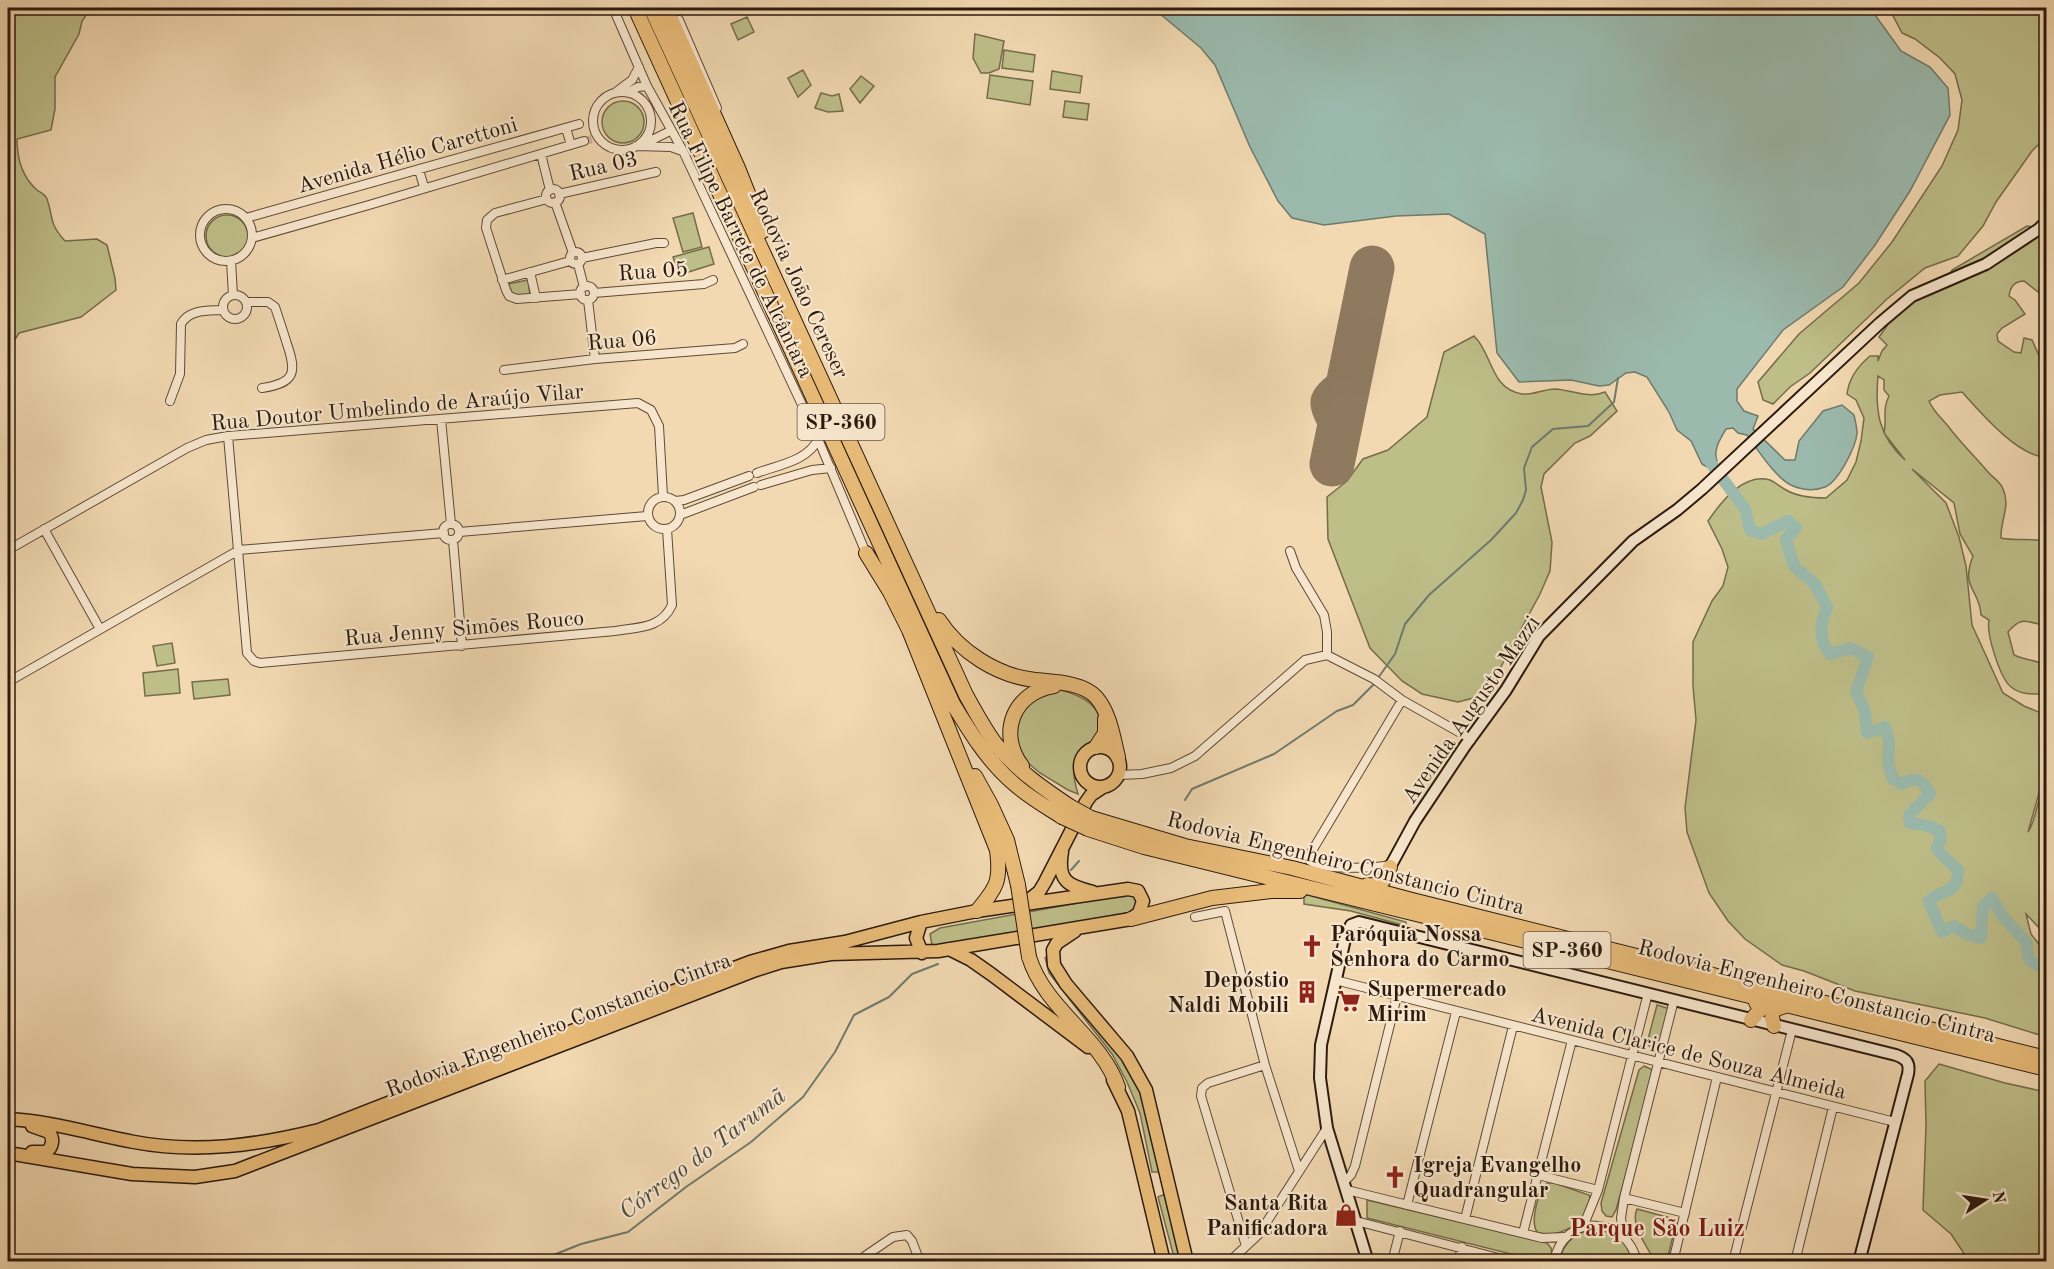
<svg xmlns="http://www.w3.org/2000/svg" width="2054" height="1269" font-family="'Old Standard TT',serif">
<rect width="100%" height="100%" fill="#f2d9b2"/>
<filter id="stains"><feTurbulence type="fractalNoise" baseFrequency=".00333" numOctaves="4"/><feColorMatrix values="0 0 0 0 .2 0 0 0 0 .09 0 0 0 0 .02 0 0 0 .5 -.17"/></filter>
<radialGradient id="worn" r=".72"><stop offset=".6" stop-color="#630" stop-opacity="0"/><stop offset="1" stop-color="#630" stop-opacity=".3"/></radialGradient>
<path fill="#bebe89" stroke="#756c4c" stroke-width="1.5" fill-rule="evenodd" d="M 8,8 L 20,9 L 91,8 L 82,21 L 79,34 L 55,77 L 55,109 L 51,130 L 17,139 C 17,158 22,177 37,190 C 41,193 45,194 47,199 C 54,219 48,222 65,241 L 97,239 L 107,245 L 115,278 L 116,290 L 81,317 L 19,333 L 13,343 L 8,346 Z
M 1889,8 L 2046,8 L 2046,137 L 2032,151 L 1996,202 L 1983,226 L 1958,256 L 1925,268 L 1887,299 L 1810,373 L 1790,387 L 1773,404 L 1763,400 L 1758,382 L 1799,334 L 1859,283 L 1892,242 L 1942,166 L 1958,130 L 1962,100 L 1955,74 L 1940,58 L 1915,39 L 1902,33 Z
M 747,17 L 754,32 L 738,40 L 731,24 Z
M 975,34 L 1004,41 L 999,69 L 989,73 L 981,73 L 973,58 Z
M 1004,50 L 1035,55 L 1033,72 L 1002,68 Z
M 803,70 L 811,85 L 798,97 L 788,78 Z
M 1052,71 L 1082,76 L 1080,93 L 1050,89 Z
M 990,75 L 1033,81 L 1030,105 L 987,98 Z
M 861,76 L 874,86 L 860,103 L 850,89 Z
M 821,93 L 832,96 L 839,94 L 843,111 L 828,112 L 815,108 Z
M602 122a21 21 0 1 1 42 0a21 21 0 1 1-42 0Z
M 1065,101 L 1089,104 L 1087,120 L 1063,117 Z
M 693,213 L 702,247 L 683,252 L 673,218 Z
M206 236a21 21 0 1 1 42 0a21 21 0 1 1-42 0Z
M 2027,226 L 2046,229 L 2046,298 L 2024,281 C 2014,281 2010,288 2009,296 L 2015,300 L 2025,314 L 2002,328 L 1997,334 L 1998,341 L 2014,352 L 2021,353 L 2024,338 L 2032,340 L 2041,360 L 2046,367 L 2046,457 C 2018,457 1980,412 1962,392 L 1940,395 L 1929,401 C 1934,413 1944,420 1951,430 C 1963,445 1976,458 1988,472 C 1993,478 2000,481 2003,489 C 2011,506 2000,521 2001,538 C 2016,541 2031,538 2046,541 L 2046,626 C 2027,622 2022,615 2008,632 L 2014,655 C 2025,660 2036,660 2046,665 L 2046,698 L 2044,694 C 2032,694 2021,695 2011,687 C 2000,678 1986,634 1989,620 L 1981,615 C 1980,589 1960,589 1973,556 L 1960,534 L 1954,503 L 1912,469 L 1946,503 L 1959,537 L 1966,566 L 1972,625 L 2003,693 L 2024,706 L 2046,715 L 2046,779 L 2041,786 L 2028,832 C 2037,819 2036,799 2046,786 L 2046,935 L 2026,914 L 2031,934 L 2046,953 L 2046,1037 L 1985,1018 L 1855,991 L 1804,971 L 1782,965 L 1745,939 L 1728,921 L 1709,893 L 1687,832 L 1685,808 L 1696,720 L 1693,686 L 1693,642 L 1712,601 L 1723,586 L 1728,567 L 1722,549 L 1708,521 C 1721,502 1744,472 1770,480 C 1775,482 1780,487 1786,490 C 1798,497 1812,498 1826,498 L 1847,480 L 1856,462 L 1861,441 L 1864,418 L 1856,400 L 1847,394 C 1849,378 1858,366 1870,356 L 1878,356 L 1878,361 L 1882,351 L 1887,345 L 1879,337 L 1887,326 L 1887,322 L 1901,305 L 1950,274 L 1952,270 ZM 1878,376 L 1884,380 L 1884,390 L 1889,396 C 1882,409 1887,420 1884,433 L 1905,460 C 1878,436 1875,410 1878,376 Z
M 709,247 L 714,264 L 679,275 L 673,257 Z
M 528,280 L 530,296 L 513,295 L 508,284 Z
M 1474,336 C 1493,354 1490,389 1522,394 C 1534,395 1544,389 1555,389 C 1572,390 1588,399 1605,392 L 1617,411 L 1590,436 L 1575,443 L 1544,474 L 1541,487 L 1552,542 L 1550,571 L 1540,594 L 1497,674 L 1477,697 L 1458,702 L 1422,694 L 1402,681 L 1370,648 L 1328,539 L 1327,497 L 1347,481 L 1363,459 L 1388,450 L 1427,417 L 1444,352 Z
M 172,643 L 175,663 L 157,666 L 153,646 Z
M 178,669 L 180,693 L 145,696 L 143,673 Z
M 228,679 L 230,695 L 194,699 L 192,682 Z
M 1057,689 C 1082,695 1107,706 1099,737 C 1072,754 1069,764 1078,794 L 1068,790 L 1040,773 L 1028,763 L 1017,746 L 1017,719 L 1034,698 Z
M 1127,894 L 1135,896 L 1138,906 L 1132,912 L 939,946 L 932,945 L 930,934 L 940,928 Z
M 1304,894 L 1406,922 L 1406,926 L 1351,911 L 1304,904 Z
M 1045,957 L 1059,981 L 1113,1045 L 1141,1089 L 1160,1172 L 1152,1172 L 1140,1113 L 1127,1082 L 1112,1054 L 1049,973 Z
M 1657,1005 L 1670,1009 L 1660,1049 L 1652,1049 L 1647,1043 Z
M 1939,1064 L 2005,1083 L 2046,1092 L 2046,1261 L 1969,1261 L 1951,1234 L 1923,1210 L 1926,1125 L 1925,1081 Z
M 1644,1066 L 1655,1071 L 1616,1210 L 1612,1217 L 1606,1216 L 1602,1211 L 1601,1203 L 1639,1070 Z
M 1547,1183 L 1554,1183 L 1589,1195 L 1591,1200 L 1584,1221 C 1569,1228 1554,1239 1537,1232 C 1530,1221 1538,1191 1547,1183 Z
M 1165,1194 L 1181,1261 L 1175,1261 L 1158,1197 Z
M 1367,1200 L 1547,1243 L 1551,1248 L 1552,1255 L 1547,1261 L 1539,1261 L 1367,1218 Z
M 1637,1209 L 1674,1219 L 1676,1223 L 1667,1261 L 1653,1258 C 1646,1245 1630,1224 1637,1209 Z
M 1597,1228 L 1619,1235 L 1636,1262 L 1559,1262 C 1564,1240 1577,1232 1597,1228 Z"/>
<path fill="#9bbaad" stroke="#6f7a6d" stroke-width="1.5" d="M 1153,8 L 1870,8 L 1901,51 L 1930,67 L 1948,88 L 1950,115 L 1910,191 L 1875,245 L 1843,287 L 1783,330 L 1737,389 L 1737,401 L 1744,411 L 1758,416 L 1753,429 L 1785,460 L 1795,460 L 1799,441 L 1823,411 L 1842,405 L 1854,415 C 1855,420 1857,427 1857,433 C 1856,447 1838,482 1825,487 C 1815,491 1803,490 1793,486 C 1776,479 1758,450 1747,435 L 1738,433 L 1733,428 L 1726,429 C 1720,439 1713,450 1717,461 L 1707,467 L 1702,464 L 1691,441 L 1677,430 L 1669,412 L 1647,377 L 1635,372 L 1626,373 L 1609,385 L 1599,386 L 1571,380 L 1519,382 L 1497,353 L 1485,234 L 1449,214 L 1396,216 L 1324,225 L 1292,218 L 1278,201 L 1250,147 L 1215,65 L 1201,48 Z"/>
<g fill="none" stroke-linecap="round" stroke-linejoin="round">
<path stroke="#6f7a6d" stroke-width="2" d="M 1378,678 L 1395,654 L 1405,624 L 1429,595 L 1491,540 L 1516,513 L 1523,500 L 1526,490 L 1524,468 L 1532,447 L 1553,429 L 1588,426 L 1614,402 L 1618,378
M 1185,800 L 1192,789 L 1274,754 L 1337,711 L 1353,705 L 1375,683
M 1071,870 L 1079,861
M 536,1262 L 581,1244 L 628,1232 L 686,1187 L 751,1142 L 803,1097 L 835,1052 L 854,1015 L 889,997 L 912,974 L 938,964"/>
<path stroke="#9bbaad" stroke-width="12" d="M 1707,450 L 1711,463 L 1745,509 L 1750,530 L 1761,534 L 1788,521 L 1796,528 L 1786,539 L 1794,566 L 1815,584 L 1827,607 C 1820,625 1818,638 1830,654 L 1851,648 L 1868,657 L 1856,692 L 1865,712 L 1867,733 L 1885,727 L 1889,741 L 1888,763 L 1893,779 L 1902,784 C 1918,775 1922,780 1930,794 L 1909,815 L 1910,823 L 1924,825 L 1939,830 L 1941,839 L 1937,848 L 1941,854 L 1958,870 C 1958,896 1942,888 1929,901 L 1942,932 L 1954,926 L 1967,934 L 1981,938 L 1983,906 L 1992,898 L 2003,917 L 2027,943 C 2026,960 2031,964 2046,969"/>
<path stroke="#8f7a60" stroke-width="18" d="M 1336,443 C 1314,397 1309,401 1351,369"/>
<path stroke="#8f7a60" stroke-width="45" d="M 1332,464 L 1372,268"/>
<path stroke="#cab391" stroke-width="8" stroke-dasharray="8 4" stroke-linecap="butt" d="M 584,141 L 593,139"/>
<g stroke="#5e4a37" stroke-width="10">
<path id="street" d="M 613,8 L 647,86 L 683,151 L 818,439 L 866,553
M 679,20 L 717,108
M593 121a29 29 0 1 1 58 0a29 29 0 1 1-58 0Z
M 616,92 L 632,80 L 639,67
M 629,92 L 638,87 L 647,86
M 566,128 L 571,145
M 643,141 L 654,139 L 670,131
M 636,146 L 671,147 L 682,151
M 541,154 L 550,190
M 419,170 L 424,187
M546 196a7 7 0 1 1 14 0a7 7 0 1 1-14 0Z
M 559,194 L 656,172
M 547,199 L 495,213 L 487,220 L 486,228 L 506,290 L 509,296 L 517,299 L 581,294
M 555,202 L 573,253
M200 235a26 26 0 1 1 52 0a26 26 0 1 1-52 0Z
M 246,218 L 579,124
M 252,238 L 369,205 L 584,141
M570 258a6 6 0 1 1 12 0a6 6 0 1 1-12 0Z
M 582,258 L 656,243 L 664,243
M 231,261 L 233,295
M 578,264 L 584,287
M 530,272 L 536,298
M 502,280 L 570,261
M580 293a7 7 0 1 1 14 0a7 7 0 1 1-14 0Z
M 594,293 L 704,284 L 713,280
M223 307a12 12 0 1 1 24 0a12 12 0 1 1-24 0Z
M 588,300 L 595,359
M 246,302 L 268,302 L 275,307 C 279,319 283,331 287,344 C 297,373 295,383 262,388
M 504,370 L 595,359 L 735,348 L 743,344
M 170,401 L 180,374 L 181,324 C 189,309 208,311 223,310
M 441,419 L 451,524
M 228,436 L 247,653 L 254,661 L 260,663 L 615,631 C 638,627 661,629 672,605 L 667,529
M 757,473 C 778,465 808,461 818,439
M 761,485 L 812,470 L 831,468
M648 513a16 16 0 1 1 32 0a16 16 0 1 1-32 0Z
M 675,501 L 684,500 L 749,476
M 680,515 L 754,487
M443 532a8 8 0 1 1 16 0a8 8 0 1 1-16 0Z
M 44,529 L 100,629
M 459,532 L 647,516
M 453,540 L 462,646
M 8,550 L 187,448 L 206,440 L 228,436 L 638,403 L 651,410 L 659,426 L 663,496
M 1290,551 L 1296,568 L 1324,615 L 1327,632 L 1327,655
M 8,682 L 239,550 L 444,533
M 1119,775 L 1142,774 L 1171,768 L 1195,756 L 1305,660 L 1327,655 L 1374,679 L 1402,700 L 1471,739
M 1391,865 C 1374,868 1323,871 1309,860 L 1309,856 L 1402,700
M 1195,917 L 1225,911 L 1265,1065 L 1299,1171
M 1335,980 L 1895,1122
M 1538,1175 L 1598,1190
M 1344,1182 L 1351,1175 L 1355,1166 L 1397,996
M 1347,1190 L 1542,1238 L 1565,1237
M 1624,1198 L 1685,1213
M 1407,1205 L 1456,1012
M 1465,1219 L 1513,1026
M 1356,1221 L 1514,1262
M 1583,1227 L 1598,1190 L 1648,993
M 1523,1233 L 1572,1040
M 1624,1236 L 1621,1218 L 1624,1198 L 1674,1000
M 1246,1246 L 1201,1096 L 1202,1088 L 1208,1083 L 1265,1065
M 865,1256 L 893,1237 L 907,1235 L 912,1241 L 920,1262
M 856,1262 L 858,1260
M 1229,1262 L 1259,1234 L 1327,1128
M 1392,1262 L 1400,1231
M 1458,1262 L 1462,1247
M 1554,1262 C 1562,1213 1627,1214 1637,1262
M 1673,1262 L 1717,1077
M 1733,1262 L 1792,1030
M 1795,1262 L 1833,1107"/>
</g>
<g stroke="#2c1a0e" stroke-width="14">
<path id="secondary" d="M 1390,867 L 1415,821 L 1465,746 L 1506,690 L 1539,636 L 1633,541 L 1677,510 L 1702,489 L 1880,323 L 1912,296 L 1986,264 L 2039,229 L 2046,222
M 1368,1262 L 1327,1128 L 1320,1078 L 1321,1045 L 1345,939 L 1351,925 L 1359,922 L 1896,1055 C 1907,1059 1910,1063 1908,1074 L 1859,1262"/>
</g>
<g stroke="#2c1a0e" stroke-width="15">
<path id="primary" d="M1080 767a20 20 0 1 1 40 0a20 20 0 1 1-40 0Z
M 1062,852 C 1057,881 1068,886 1093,892
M 1025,903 L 1039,892 L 1045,882 L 1086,802 L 1091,795 L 1103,787
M 921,922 L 916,938 L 922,953
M 1075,931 L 1057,943 L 1053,950 L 1054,965 L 1066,984 L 1127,1056 L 1146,1090 L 1187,1262
M 949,949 L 971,960 L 991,974 L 1088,1047
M 1113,1080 L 1128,1111 L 1164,1262
M 8,1119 C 51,1121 91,1134 134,1142 C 197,1154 258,1145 319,1130 L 697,982 L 750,962 L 789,951 L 845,942 L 921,922 L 977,911 L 1128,889 L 1138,891 L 1143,901 L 1139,913 L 1131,919 L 938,951 L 831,954 L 781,962 L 756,970 L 235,1171 L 195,1177 L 132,1174 L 8,1153
M 32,1126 L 49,1132 C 54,1139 53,1147 46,1152 L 32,1152"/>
</g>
<g stroke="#2c1a0e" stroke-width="16">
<path id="highway" d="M 635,8 L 953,704 C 970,732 987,760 1012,782 C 1027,796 1045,806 1062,817
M 651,8 L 966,695 C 975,711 984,728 995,743 C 1016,770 1044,789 1071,807
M 666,8 L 738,168 L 763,231
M 866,553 L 890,592 L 909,630 L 997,850 C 1001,881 997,887 977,911
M 939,620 C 959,651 997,676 1035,680 C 1053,682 1082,682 1096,697 C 1110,713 1113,737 1118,757
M 1096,747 L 1105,733 L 1105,719
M 1022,766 C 997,733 1014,692 1054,686
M 975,776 L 991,805 L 1007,840 L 1018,885
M 1091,818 L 1185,846 L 1292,868 L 1412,900 L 2046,1058
M 1088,829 L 1144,847 L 2046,1069
M 1367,885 C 1384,886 1383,882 1390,867
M 1131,919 L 1212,898 L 1271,891 L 1300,891
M 1029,957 C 1045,1009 1100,1036 1118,1087
M 1751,1020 L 1760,1010 L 1753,996
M 1774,1026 L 1772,1018 L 1773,1010 L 1788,1005"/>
</g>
<use href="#street" stroke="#f7e6cd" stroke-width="8"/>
<use href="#secondary" stroke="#f7e6cd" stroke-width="10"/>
<use href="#primary" stroke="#e9bc79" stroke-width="12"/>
<use href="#highway" stroke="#e9bc79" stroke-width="14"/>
<g stroke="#2c1a0e" stroke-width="16" stroke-linecap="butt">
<path id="highway-bridge" d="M 1071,807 L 1091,818
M 1062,817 L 1088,829
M 1018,885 L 1029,957"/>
</g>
<use href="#highway-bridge" stroke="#e9bc79" stroke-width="14"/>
</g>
<defs>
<g id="church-bare" transform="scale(1.8)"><path d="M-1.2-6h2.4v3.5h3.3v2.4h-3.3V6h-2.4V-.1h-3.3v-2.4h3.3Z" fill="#8f2418" stroke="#f7e6cd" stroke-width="2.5" paint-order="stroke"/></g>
<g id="building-bare" transform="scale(1.8)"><path d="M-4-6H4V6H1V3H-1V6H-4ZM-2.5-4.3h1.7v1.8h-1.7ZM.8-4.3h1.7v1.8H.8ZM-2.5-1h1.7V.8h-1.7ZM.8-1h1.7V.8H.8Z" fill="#8f2418" stroke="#f7e6cd" stroke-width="2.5" paint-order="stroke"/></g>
<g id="supermarket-bare" transform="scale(1.8)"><path d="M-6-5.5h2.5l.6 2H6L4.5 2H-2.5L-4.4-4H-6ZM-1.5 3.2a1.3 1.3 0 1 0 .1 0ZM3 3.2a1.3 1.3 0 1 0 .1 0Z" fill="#8f2418" stroke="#f7e6cd" stroke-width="2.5" paint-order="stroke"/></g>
<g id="shop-bare" transform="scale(1.8)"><path d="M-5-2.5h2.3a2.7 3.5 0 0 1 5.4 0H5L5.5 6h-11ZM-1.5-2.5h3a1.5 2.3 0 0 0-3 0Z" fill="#8f2418" stroke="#f7e6cd" stroke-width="2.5" paint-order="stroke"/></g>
</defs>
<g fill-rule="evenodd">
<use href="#church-bare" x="1312" y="946"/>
<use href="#building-bare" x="1307" y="992"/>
<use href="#supermarket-bare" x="1349" y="1001"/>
<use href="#church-bare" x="1395" y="1177"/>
<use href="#shop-bare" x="1346" y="1215"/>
</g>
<g text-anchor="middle" stroke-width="4.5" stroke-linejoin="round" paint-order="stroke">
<g fill="#f7e6cd" stroke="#695747" stroke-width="1.5">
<rect x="797.5" y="404" width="87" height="36" rx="4.5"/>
<rect x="1523.5" y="932" width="87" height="36" rx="4.5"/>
</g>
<g font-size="21" font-weight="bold" fill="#2c1a0e">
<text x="841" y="429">SP-360</text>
<text x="1567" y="957">SP-360</text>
</g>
<g font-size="22" fill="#2c1a0e" stroke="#f7e6cd">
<text transform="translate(407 154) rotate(-16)" y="8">Avenida Hélio Carettoni</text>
<text transform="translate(603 165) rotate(-13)" y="8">Rua 03</text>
<text transform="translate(742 239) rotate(64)" y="8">Rua Filipe Barrete de Alcântara</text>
<text transform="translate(653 270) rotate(-4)" y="8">Rua 05</text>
<text transform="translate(800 283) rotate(65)" y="8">Rodovia João Cereser</text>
<text transform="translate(622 339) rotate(-5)" y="8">Rua 06</text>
<text transform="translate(397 406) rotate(-5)" y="8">Rua Doutor Umbelindo de Araújo Vilar</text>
<text transform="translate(464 627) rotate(-5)" y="8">Rua Jenny Simões Rouco</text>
<text transform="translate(1470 709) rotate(-55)" y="8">Avenida Augusto Mazzi</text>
<text transform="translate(1346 862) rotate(14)" y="8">Rodovia Engenheiro Constancio Cintra</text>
<text transform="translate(1817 990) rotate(14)" y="8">Rodovia Engenheiro Constancio Cintra</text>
<text transform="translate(558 1024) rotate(-21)" y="8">Rodovia Engenheiro Constancio Cintra</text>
<text transform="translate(1689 1052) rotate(14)" y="8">Avenida Clarice de Souza Almeida</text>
</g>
<g font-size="22" font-weight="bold" fill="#2c1a0e" stroke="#f7e6cd" text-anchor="start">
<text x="1330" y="941">Paróquia Nossa<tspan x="1330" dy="25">Senhora do Carmo</tspan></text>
<text x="1289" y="987" text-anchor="end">Depóstio<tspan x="1289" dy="25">Naldi Mobili</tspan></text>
<text x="1367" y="996">Supermercado<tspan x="1367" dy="25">Mirim</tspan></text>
<text x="1413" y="1172">Igreja Evangelho<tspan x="1413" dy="25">Quadrangular</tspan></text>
<text x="1328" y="1210" text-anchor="end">Santa Rita<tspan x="1328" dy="25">Panificadora</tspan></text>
</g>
<g font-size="24" font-style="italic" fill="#4d4a3e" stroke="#f7e6cd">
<text transform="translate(702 1153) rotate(-37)" y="8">Córrego do Tarumã</text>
</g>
<g font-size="24" font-weight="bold" fill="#7a1f14" stroke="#f7e6cd">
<text x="1657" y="1236">Parque São Luiz</text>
</g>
</g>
<rect width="2054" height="1269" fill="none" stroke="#f2d9b2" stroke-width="30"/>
<rect x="9" y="9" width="2036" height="1251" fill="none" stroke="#2c1a0e" stroke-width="3"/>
<rect x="15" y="15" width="2024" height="1239" fill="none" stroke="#2c1a0e" stroke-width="1.5"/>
<g transform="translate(1985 1200) rotate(78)" stroke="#f7e6cd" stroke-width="4.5" paint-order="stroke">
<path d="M0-4.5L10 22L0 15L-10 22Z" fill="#2c1a0e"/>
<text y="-9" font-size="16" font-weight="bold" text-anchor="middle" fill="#2c1a0e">N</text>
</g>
<rect width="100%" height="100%" filter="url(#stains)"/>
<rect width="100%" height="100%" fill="url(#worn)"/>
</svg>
